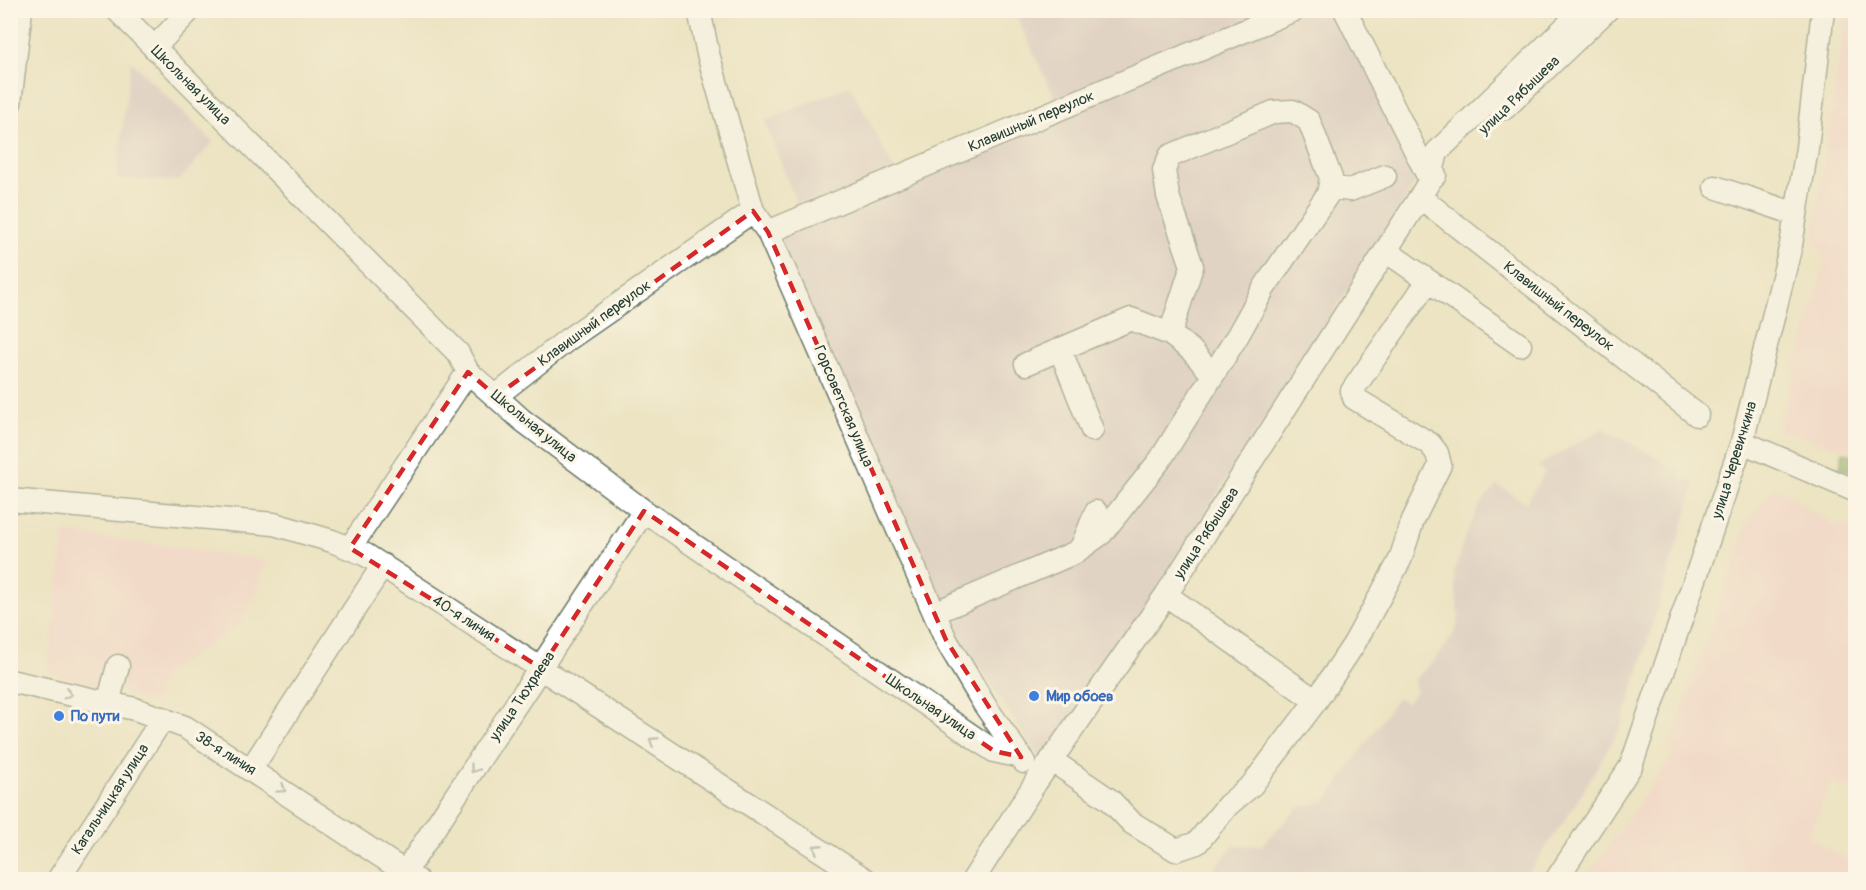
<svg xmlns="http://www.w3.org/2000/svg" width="1866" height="890" font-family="Pangolin,sans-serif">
<defs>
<pattern id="forest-firs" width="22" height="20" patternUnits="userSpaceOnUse" patternTransform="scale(1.5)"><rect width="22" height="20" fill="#80a65d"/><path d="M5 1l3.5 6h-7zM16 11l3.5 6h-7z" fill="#68884e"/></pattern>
</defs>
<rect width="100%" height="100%" fill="#fcf5e5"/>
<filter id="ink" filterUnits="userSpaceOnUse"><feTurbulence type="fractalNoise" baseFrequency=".0167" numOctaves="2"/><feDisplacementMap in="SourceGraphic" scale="12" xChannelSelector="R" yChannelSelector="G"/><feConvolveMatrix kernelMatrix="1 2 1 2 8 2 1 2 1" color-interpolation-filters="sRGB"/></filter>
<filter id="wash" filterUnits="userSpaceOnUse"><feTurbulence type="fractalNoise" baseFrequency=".008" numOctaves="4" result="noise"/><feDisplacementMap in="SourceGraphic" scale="24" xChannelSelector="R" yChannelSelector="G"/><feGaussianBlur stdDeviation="1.35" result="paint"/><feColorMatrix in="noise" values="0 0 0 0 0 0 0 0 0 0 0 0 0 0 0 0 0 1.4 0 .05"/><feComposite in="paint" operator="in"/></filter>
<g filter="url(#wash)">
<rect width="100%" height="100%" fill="#ece4c3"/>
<path fill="#f7d0cf" d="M 1846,11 L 1856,11 L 1855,453 L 1778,429 L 1826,259 L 1813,240 Z
M 1774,486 L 1835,525 L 1855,525 L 1855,778 L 1850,790 L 1831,782 L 1809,837 L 1855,864 L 1855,879 L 1585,879 L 1674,753 L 1668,748 L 1748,522 Z
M 64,532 L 268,560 L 241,624 L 163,676 L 155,703 L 48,672 Z"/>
<path fill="#d2bec5" d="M 1315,10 L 1345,11 L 1419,178 L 1044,765 L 955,632 L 768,232 L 1059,107 L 1014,11 L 1290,11 L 1288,13 Z
M 131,61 L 213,142 L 179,181 L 116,179 Z
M 850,85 L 896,173 L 800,213 L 765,121 Z
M 1603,428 L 1681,471 L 1680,477 L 1696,482 L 1622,725 L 1573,808 L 1524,879 L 1205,879 L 1234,845 L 1261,846 L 1299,807 L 1326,801 L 1398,697 L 1406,703 L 1416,692 L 1414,680 L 1435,659 L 1454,634 L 1459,617 L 1454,574 L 1464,539 L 1480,504 L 1497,485 L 1526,503 L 1545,472 L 1538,466 Z"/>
<path fill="url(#forest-firs)" stroke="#507248" stroke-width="1.5" d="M 1843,452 L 1855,456 L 1855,473 L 1840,468 Z"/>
</g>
<g filter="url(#ink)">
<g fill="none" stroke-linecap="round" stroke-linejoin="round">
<g stroke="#677766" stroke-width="25">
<path id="minor" d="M 117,10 L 458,353 L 468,372 L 522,420 L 644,511 L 994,751 L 1021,757
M 699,10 L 708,54 L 753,211 L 768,232 L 946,640 L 984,704 L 1024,762
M 1345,10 L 1430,180 L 1435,175
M 154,48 L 190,10
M 10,103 L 21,10
M 1505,108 L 1607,10
M 1330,187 L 1350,190 L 1385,176
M 1715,187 L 1796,214
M 1420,197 L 1697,415
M 768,232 L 1294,10
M 1386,251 L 1520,345
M 1060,349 L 1092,430
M 1026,364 L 1131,319 L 1170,334 L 1191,350 L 1213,375
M 496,396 L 567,340 L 753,211
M 1742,442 L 1856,491
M 10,500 L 274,524 L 332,541 L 366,555 L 866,880
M 1082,546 L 1096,512
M 350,548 L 468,372
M 1166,595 L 1316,701
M 934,613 L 1074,553 L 1102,533 L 1160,460 L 1238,335 L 1264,288 L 1328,194 L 1331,178 L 1309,121 L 1293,111 L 1274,112 L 1170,156 L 1164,170 L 1168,196 L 1192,266 L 1170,334
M 10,681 L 135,709 L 185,727 L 417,880
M 108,703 L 118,666
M 1051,760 L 1110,800 L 1132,823 L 1176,850 L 1197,843 L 1228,805 L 1252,785 L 1316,701 L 1354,644 L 1400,560 L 1413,520 L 1440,465 L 1437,453 L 1430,444 L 1354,398 L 1352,391 L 1428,281
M 251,769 L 383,565
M 58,880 L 163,718
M 400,880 L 644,511
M 973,880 L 1036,782 L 1166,595 L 1420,197 L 1430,180 L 1437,152 L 1583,10
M 1556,880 L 1631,766 L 1742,442 L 1791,245 L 1807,148 L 1823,10"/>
</g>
<use href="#minor" stroke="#fff" stroke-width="22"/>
</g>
<defs><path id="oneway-chevron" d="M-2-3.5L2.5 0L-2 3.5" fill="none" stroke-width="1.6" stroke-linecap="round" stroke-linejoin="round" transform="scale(1.5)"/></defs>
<g stroke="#8f9e9a">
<use href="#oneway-chevron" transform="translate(68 694) rotate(13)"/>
<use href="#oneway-chevron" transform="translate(653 741) rotate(-147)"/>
<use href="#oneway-chevron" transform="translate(474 769) rotate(124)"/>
<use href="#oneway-chevron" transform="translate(282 789) rotate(34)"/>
<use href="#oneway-chevron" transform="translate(817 848) rotate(-147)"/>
</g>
</g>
<path d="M0 0H1866V890H0ZM 753,211 L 768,232 L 946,640 L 1021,757 L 994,751 L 644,511 L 541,668 L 350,548 L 468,372 L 496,396 Z" fill="#ece4c3" fill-opacity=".55" fill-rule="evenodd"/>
<path fill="none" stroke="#d62828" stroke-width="4.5" stroke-dasharray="12 8" stroke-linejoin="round" d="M 753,211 L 768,232 L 946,640 L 1021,757 L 994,751 L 644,511 L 541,668 L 350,548 L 468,372 L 496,396 Z"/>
<g fill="#3f7fe0" stroke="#fcf5e5" stroke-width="2">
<circle cx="1034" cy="696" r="6"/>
<circle cx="59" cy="716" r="6"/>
</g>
<g text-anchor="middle" stroke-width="6" stroke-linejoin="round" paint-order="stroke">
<g font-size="15" fill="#1f3d34" stroke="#fcf5e5">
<text transform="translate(191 85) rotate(45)" y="5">Школьная улица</text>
<text transform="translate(1519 95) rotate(-44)" y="5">улица Рябышева</text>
<text transform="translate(1031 121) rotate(-23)" y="5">Клавишный переулок</text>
<text transform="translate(1559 306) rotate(38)" y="5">Клавишный переулок</text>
<text transform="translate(594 323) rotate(-36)" y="5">Клавишный переулок</text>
<text transform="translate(844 406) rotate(67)" y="5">Горсоветская улица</text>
<text transform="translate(534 426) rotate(39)" y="5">Школьная улица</text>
<text transform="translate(1734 460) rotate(-73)" y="5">улица Черевичкина</text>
<text transform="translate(1206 533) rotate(-57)" y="5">улица Рябышева</text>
<text transform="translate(464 618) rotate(33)" y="5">40-я линия</text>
<text transform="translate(522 696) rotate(-56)" y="5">улица Тюхряева</text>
<text transform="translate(931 707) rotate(34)" y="5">Школьная улица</text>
<text transform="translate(226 753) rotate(32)" y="5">38-я линия</text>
<text transform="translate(110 799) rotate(-57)" y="5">Кагальницкая улица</text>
</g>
<g font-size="15" font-weight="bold" fill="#366cbe" stroke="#fcf5e5" text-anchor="start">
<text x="1046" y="701">Мир обоев</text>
<text x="71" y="721">По пути</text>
</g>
</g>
<rect width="1866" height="890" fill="none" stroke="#fcf5e5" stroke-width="36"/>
</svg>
